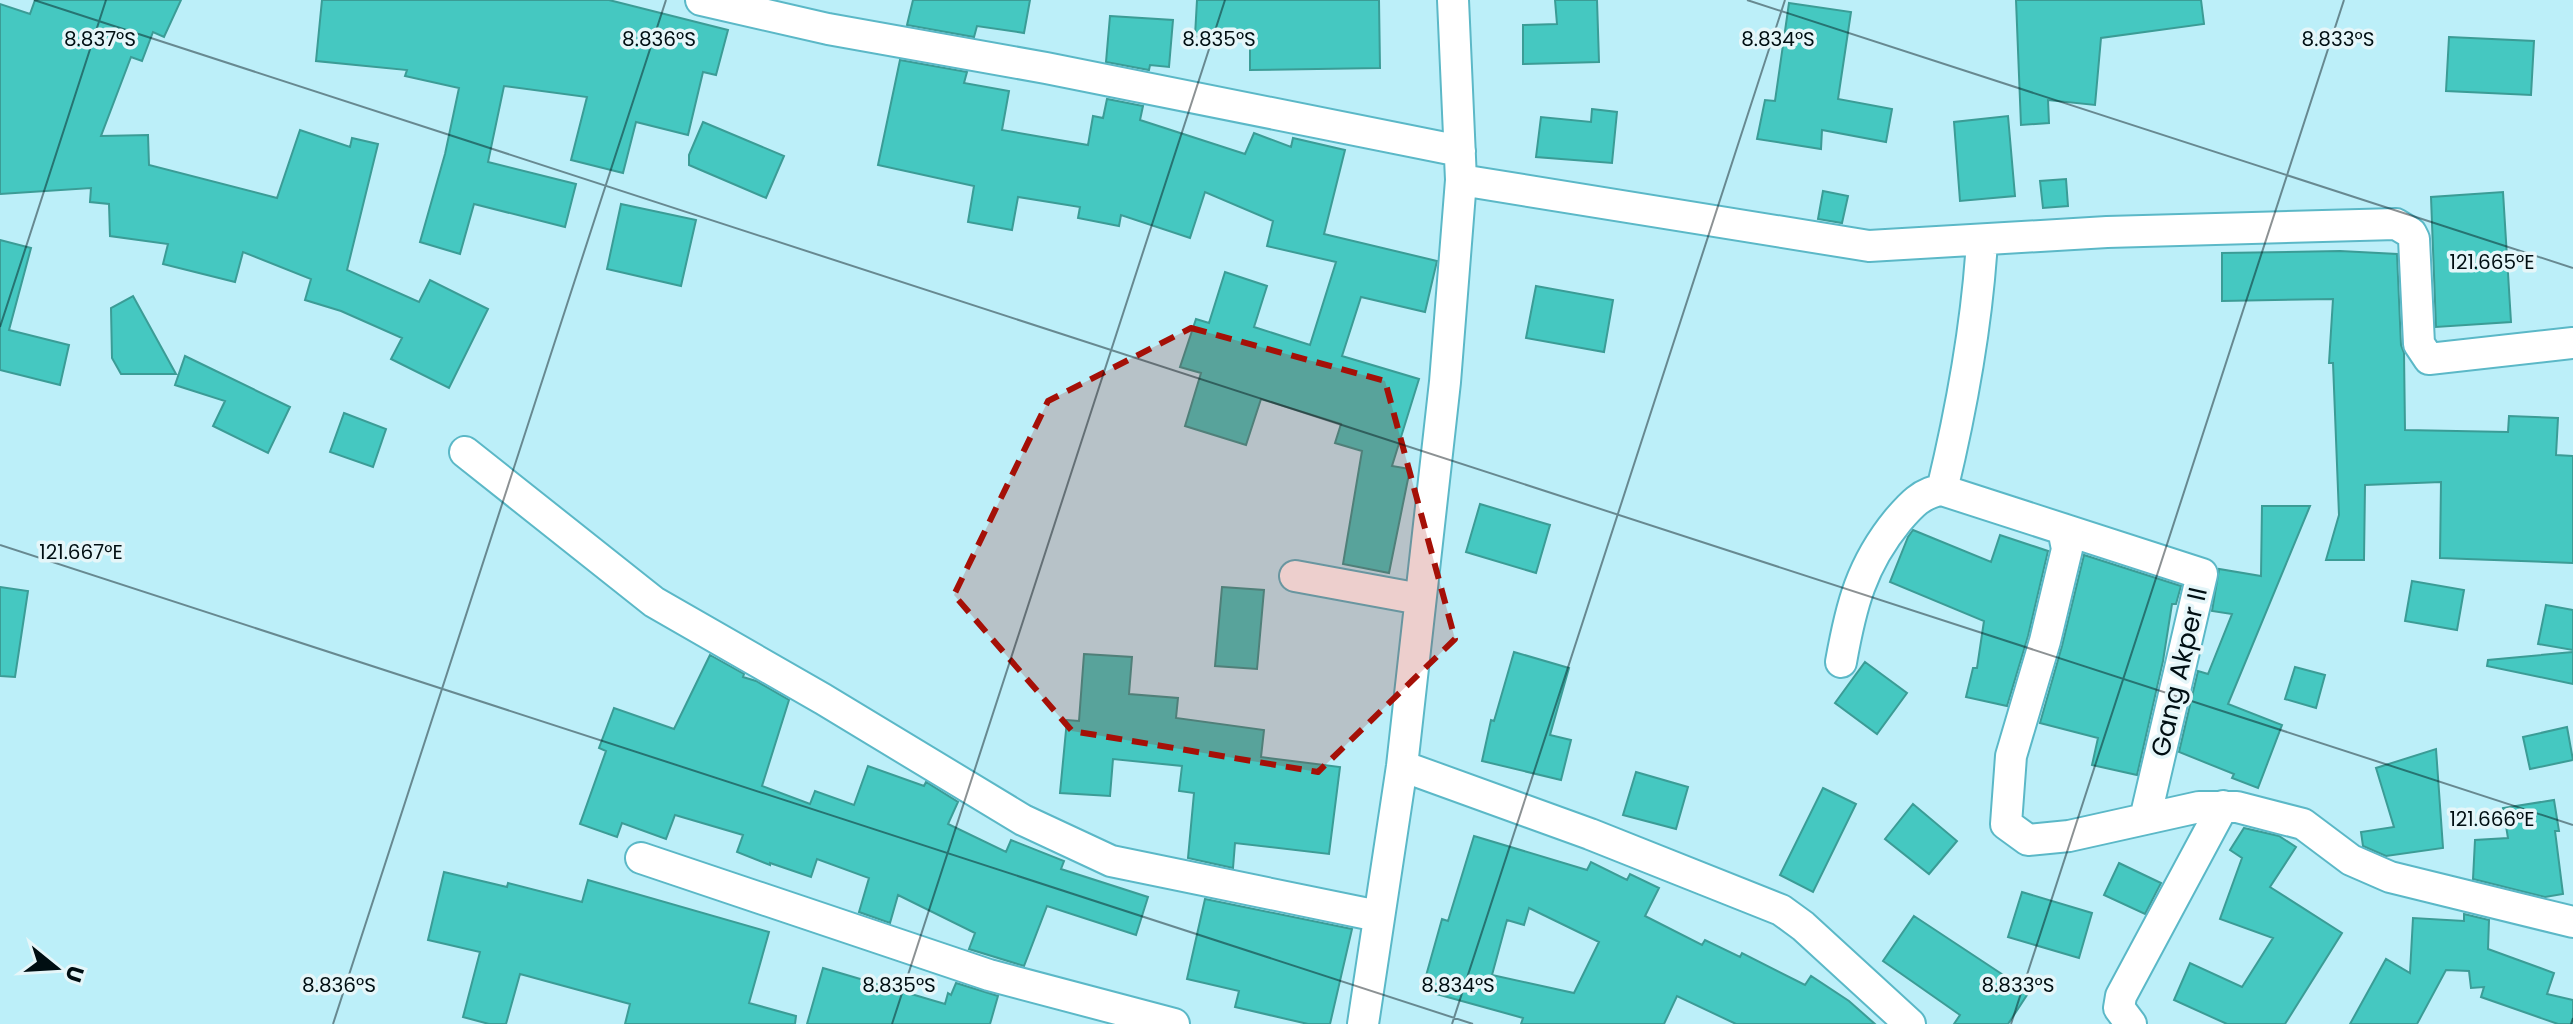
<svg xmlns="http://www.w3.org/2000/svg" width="2573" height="1024" font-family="Poppins,sans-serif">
<rect width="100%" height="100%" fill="#bceff9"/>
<path fill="#45c8c1" stroke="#3b9c96" stroke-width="2" fill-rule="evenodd" d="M 35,0 L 181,0 L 164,37 L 153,32 L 142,61 L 131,57 L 101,136 L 148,135 L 149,165 L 277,198 L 300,130 L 350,147 L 352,138 L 378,144 L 347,270 L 419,302 L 430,280 L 488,309 L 449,388 L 391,359 L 402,338 L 341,311 L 305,300 L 311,279 L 243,252 L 235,282 L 163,264 L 168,244 L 110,236 L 109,204 L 90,202 L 91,188 L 0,194 L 0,4 L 30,14 Z
M 322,0 L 609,0 L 728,30 L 716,75 L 703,72 L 688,135 L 636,122 L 623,173 L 571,160 L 587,97 L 504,86 L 488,162 L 576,184 L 565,227 L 474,204 L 460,254 L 420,242 L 445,154 L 459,88 L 405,76 L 407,70 L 316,61 Z
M 913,0 L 1030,0 L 1024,33 L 977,26 L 974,37 L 907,25 Z
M 1197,0 L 1379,0 L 1380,68 L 1250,70 L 1250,39 L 1195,36 Z
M 1555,0 L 1597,0 L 1599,62 L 1523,64 L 1523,25 L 1557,24 Z
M 2016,0 L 2201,0 L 2204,24 L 2101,38 L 2095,105 L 2048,100 L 2049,123 L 2021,125 Z
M 1789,3 L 1851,12 L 1838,99 L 1892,109 L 1886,142 L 1822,130 L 1821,149 L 1757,139 L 1765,100 L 1775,101 Z
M 1110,16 L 1173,20 L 1169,67 L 1150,65 L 1149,70 L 1106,62 Z
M 2449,37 L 2534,41 L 2531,95 L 2446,91 Z
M 900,60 L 967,72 L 964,83 L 1009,91 L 1002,130 L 1088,145 L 1093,116 L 1103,118 L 1107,99 L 1143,106 L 1140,120 L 1245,154 L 1254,133 L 1291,147 L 1293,138 L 1345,150 L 1324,234 L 1437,261 L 1425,312 L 1361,297 L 1342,356 L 1419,379 L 1392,466 L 1410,469 L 1389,573 L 1343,564 L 1362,451 L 1335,443 L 1341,424 L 1261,399 L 1246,445 L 1185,426 L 1201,373 L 1180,367 L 1196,319 L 1209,323 L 1225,272 L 1267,286 L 1254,327 L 1310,345 L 1336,262 L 1267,246 L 1273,221 L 1205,192 L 1190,238 L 1121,215 L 1119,226 L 1078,218 L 1080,207 L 1018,197 L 1012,230 L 968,222 L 974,186 L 878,165 Z
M 1592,109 L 1617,112 L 1612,163 L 1536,157 L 1541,117 L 1591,122 Z
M 2008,116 L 2015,196 L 1960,201 L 1954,122 Z
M 703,122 L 784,156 L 766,198 L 689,165 L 689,155 Z
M 2066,179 L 2068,206 L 2043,208 L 2040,181 Z
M 1823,191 L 1848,196 L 1842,223 L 1818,219 Z
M 2503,192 L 2511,322 L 2436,327 L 2431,197 Z
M 621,204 L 696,220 L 681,286 L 607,269 Z
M 0,240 L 31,248 L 9,330 L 69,345 L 60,385 L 0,370 Z
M 2340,251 L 2397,254 L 2401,345 L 2404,353 L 2405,430 L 2508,432 L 2509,416 L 2558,418 L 2556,455 L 2573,456 L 2573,563 L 2440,558 L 2441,482 L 2365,485 L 2364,560 L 2326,560 L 2339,515 L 2333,363 L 2329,363 L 2333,299 L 2222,301 L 2222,253 Z
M 1536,286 L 1613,300 L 1604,352 L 1526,338 Z
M 133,296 L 176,374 L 121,374 L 112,358 L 111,308 Z
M 185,356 L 290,407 L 268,453 L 213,426 L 225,401 L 175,385 Z
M 344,413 L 386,429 L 373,467 L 330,452 Z
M 1480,504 L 1550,525 L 1536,573 L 1466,552 Z
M 2262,506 L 2310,506 L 2228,704 L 2282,725 L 2258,788 L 2232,778 L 2234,774 L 2179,752 L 2198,671 L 2208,674 L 2232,614 L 2212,611 L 2219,569 L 2261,576 Z
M 1913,530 L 1991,562 L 2000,535 L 2048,551 L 2028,636 L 2007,706 L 1966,697 L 1973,668 L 1977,668 L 1984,621 L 1890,582 L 1908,537 Z
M 2084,555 L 2181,586 L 2176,604 L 2172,604 L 2163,661 L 2137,775 L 2092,765 L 2098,738 L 2040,723 L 2062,646 Z
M 2412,581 L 2464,590 L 2457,630 L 2405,621 Z
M 0,587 L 28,591 L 15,677 L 0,676 Z
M 1222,587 L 1264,590 L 1257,669 L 1215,666 Z
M 2546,605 L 2573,610 L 2573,650 L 2538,644 Z
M 1514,652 L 1569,668 L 1550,735 L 1571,740 L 1561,780 L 1482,761 L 1491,720 L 1494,721 Z
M 2573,652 L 2573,684 L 2487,666 L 2488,660 Z
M 1084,654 L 1132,657 L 1129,694 L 1178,698 L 1176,718 L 1264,730 L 1261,757 L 1340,767 L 1329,854 L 1235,843 L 1233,868 L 1188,858 L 1194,793 L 1179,791 L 1182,766 L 1113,759 L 1110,796 L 1060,793 L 1067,720 L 1079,721 Z
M 710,655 L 744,674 L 743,677 L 756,681 L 789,700 L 762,786 L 810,804 L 815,791 L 854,805 L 868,766 L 924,786 L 926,782 L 958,802 L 948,824 L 1006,852 L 1011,840 L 1064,861 L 1061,869 L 1148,897 L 1136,935 L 1047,906 L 1024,966 L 969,949 L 975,933 L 898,895 L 890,923 L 859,912 L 869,878 L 817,859 L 811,877 L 770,863 L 770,865 L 737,852 L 743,835 L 675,815 L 666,839 L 622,823 L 617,837 L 580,824 L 606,751 L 599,748 L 614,708 L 674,729 Z
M 1865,662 L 1907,693 L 1877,734 L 1835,703 Z
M 2295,667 L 2325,675 L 2316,708 L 2285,699 Z
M 2567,727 L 2573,760 L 2530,769 L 2523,737 Z
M 2436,749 L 2443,848 L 2386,856 L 2363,846 L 2361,832 L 2394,827 L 2376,768 Z
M 1636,772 L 1688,787 L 1676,829 L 1623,815 Z
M 1823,788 L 1856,804 L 1813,892 L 1780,875 Z
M 2554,800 L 2559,831 L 2555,831 L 2563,894 L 2545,897 L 2473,879 L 2475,840 L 2508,838 L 2503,808 Z
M 1913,804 L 1957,841 L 1929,874 L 1885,839 Z
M 2244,828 L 2279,836 L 2296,847 L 2270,887 L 2342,933 L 2285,1024 L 2227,1024 L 2174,1000 L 2190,963 L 2242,987 L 2273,938 L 2220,919 L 2242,858 L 2230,850 Z
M 1474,836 L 1587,870 L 1591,862 L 1627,880 L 1630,874 L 1659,888 L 1645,916 L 1702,945 L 1705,940 L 1740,957 L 1742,953 L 1805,985 L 1811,976 L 1849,1001 L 1875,1024 L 1736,1024 L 1677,996 L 1664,1024 L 1521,1024 L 1523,1018 L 1422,990 L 1442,919 L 1448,921 ZM 1529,908 L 1599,942 L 1574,993 L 1492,975 L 1507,920 L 1524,925 Z
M 2119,863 L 2161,883 L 2145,914 L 2104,895 Z
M 444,872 L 507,887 L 508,883 L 582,902 L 588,880 L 769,932 L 749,1003 L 796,1016 L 795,1024 L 625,1024 L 630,1004 L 520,974 L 506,1024 L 489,1024 L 463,1017 L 480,952 L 428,940 Z
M 2022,892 L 2092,913 L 2079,958 L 2008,937 Z
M 1205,899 L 1352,929 L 1330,1024 L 1308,1024 L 1235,1007 L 1239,991 L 1187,979 Z
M 2464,914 L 2489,920 L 2488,949 L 2554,973 L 2547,994 L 2573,1000 L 2573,1024 L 2558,1024 L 2481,997 L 2484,987 L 2471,988 L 2469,971 L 2446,970 L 2417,1024 L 2350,1024 L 2386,959 L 2410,973 L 2413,918 L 2464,921 Z
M 1914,916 L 2029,992 L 2008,1024 L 1954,1024 L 1960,1015 L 1883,961 Z
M 823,968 L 945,1004 L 948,993 L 951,995 L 956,983 L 998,996 L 990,1024 L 807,1024 Z"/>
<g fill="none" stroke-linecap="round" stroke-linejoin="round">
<g stroke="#5bb8c7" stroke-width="34">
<path id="minor" d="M 701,0 L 828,29 L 1046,68 L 1460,151
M 1461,180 L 1869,246 L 2107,232 L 2396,224 L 2411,233 L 2414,239 L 2419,344 L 2429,359 L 2573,343
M 1982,241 C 1977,325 1962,407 1942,490 L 2202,574 L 2145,819
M 465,452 L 654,602 L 823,699 L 1023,820 L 1111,861 L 1378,916
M 2063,529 L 2067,549 L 2045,641 L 2011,756 L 2006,824 L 2028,840 L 2069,836 L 2199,807 L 2237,807 L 2303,824 L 2351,860 L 2390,877 L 2573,922
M 1295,576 L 1420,599
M 1841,662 C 1851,606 1861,565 1898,520 C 1910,506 1922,492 1942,490
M 1402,766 L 1590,834 L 1781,910 L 1803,926 L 1910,1024
M 641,858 L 989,975 L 1174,1024
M 1363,1024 L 1402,766 L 1445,382 L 1461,180 L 1453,0
M 2131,1024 L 2119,1008 L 2121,996 L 2223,806"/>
</g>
<use href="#minor" stroke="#fff" stroke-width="30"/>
</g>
<path fill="#a51007" fill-opacity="0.2" stroke="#a51007" stroke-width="6" stroke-dasharray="16 10" stroke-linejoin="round" d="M 1191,328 L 1385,381 L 1455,639 L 1318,772 L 1072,731 L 954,595 L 1048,401 Z"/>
<path fill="none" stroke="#000e12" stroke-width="2" stroke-opacity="0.45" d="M 34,0 L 2573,825M 1747,0 L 2573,268M 0,327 L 106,0M 0,545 L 1473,1024M 333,1024 L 666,0M 892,1024 L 1225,0M 1452,1024 L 1785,0M 2011,1024 L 2344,0M 2571,1024 L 2573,1018"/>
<g text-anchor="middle" stroke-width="7" stroke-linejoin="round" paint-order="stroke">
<g font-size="26" fill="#000e12" stroke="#e5f6f9">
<text transform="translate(2179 672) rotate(-77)" y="9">Gang Akper II</text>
</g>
</g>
<g font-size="20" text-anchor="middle" fill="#000e12" stroke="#e5f6f9" stroke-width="7" stroke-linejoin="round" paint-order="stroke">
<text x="100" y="46">8.837°S</text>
<text x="659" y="46">8.836°S</text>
<text x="1219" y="46">8.835°S</text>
<text x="1778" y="46">8.834°S</text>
<text x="2338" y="46">8.833°S</text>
<text x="2492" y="269">121.665°E</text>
<text x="81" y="559">121.667°E</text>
<text x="2492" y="826">121.666°E</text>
<text x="339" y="992">8.836°S</text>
<text x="899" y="992">8.835°S</text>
<text x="1458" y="992">8.834°S</text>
<text x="2018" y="992">8.833°S</text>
</g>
<g transform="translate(56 968) rotate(108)" stroke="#e5f6f9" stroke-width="6" paint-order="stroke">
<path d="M0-6L14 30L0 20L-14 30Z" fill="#000e12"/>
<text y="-12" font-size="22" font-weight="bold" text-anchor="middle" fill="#000e12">U</text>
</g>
</svg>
